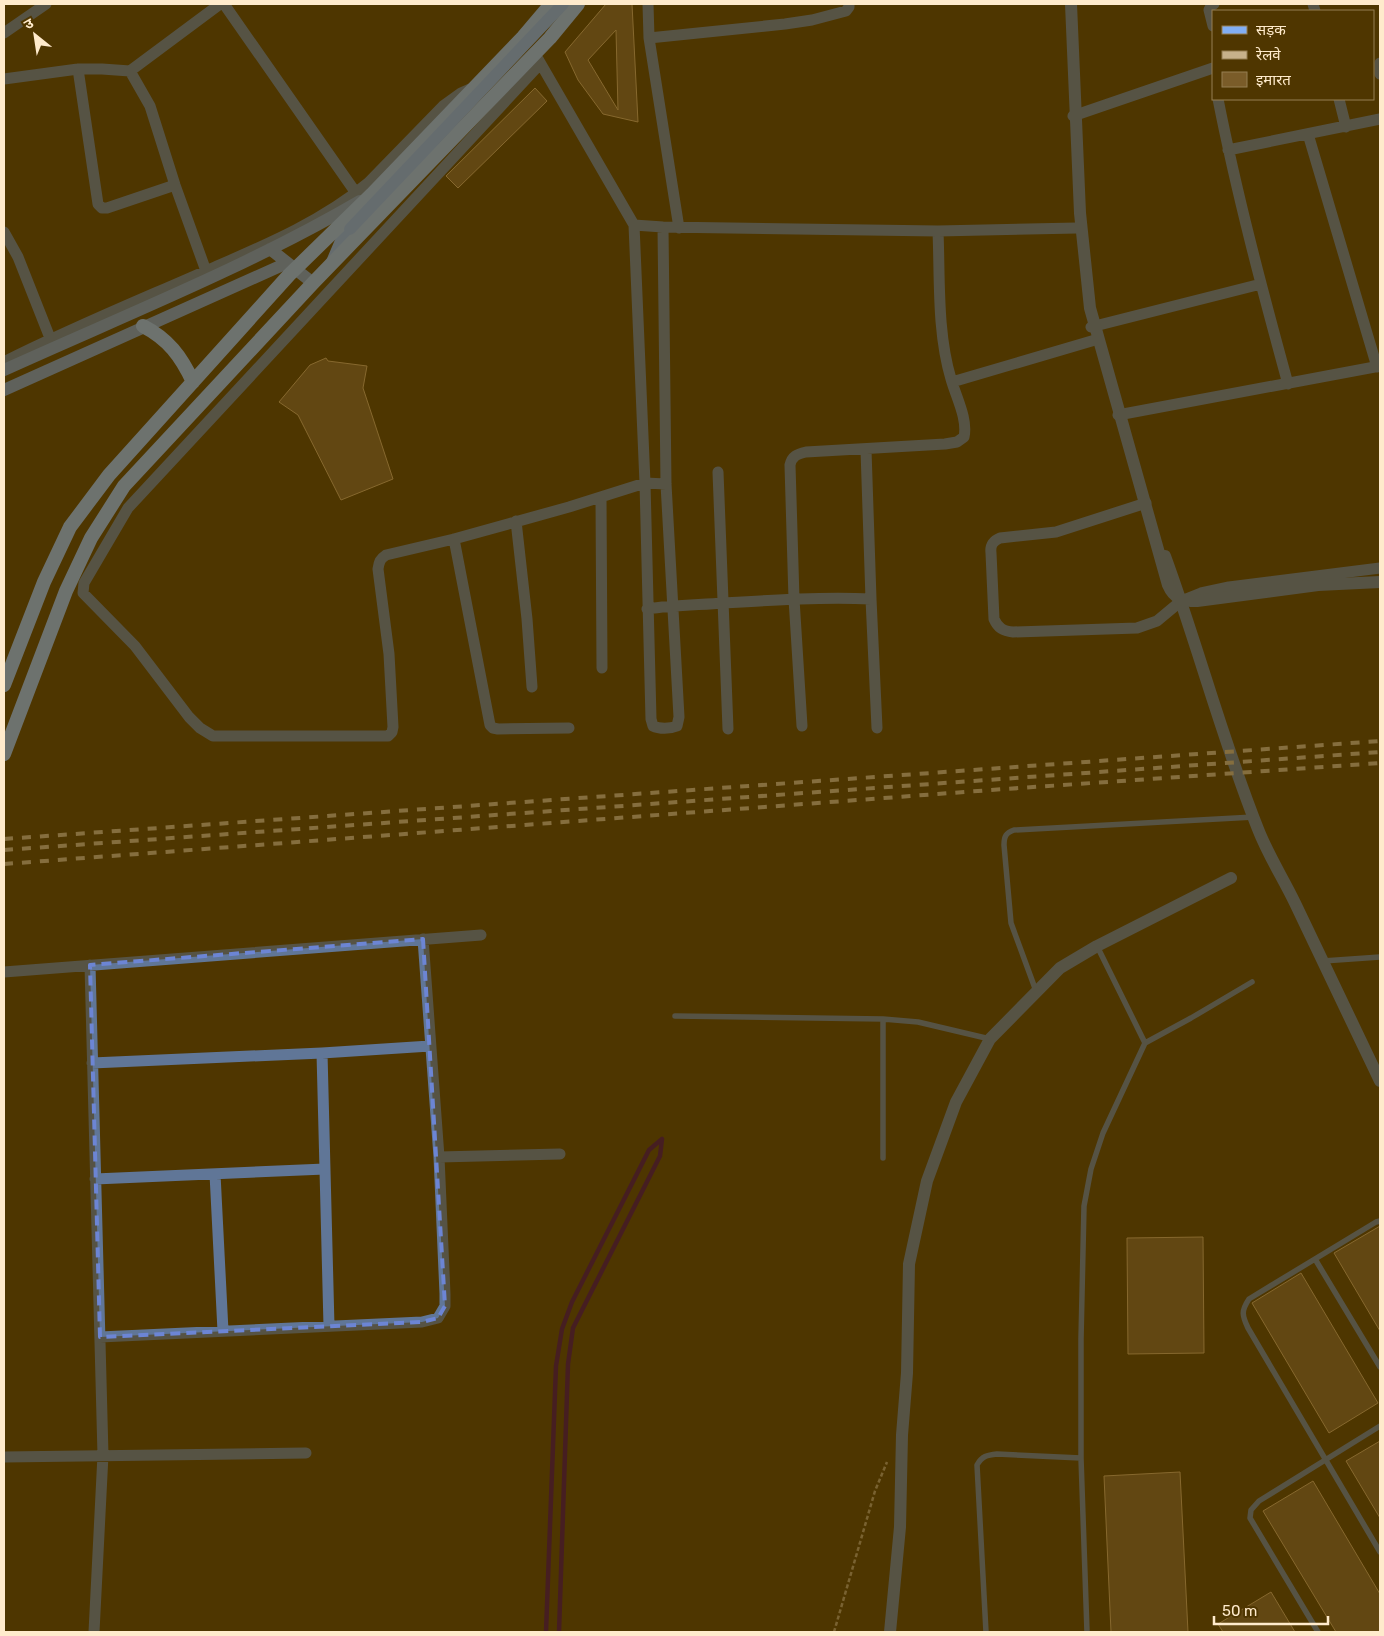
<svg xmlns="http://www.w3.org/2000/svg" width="1384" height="1636" font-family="Rubik,'Noto Sans Devanagari',sans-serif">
<rect width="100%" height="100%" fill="#4f3600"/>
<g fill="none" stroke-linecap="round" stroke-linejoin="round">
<path stroke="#3d004b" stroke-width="4.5" d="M 546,1632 L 556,1366 L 562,1329 L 572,1302 L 649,1150 L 662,1139
M 559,1632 L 568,1364 L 573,1328 L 660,1156 L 662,1139"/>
</g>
<path fill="#7a5c29" stroke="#caa466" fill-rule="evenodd" d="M 606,4 L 632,4 L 638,122 L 603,114 L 578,80 L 565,52 ZM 616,30 L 618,110 L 588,60 Z
M 535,88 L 547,101 L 458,188 L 446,176 Z
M 326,358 L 328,361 L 367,366 L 363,388 L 393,479 L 341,500 L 298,415 L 279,402 L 310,365 Z
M 1380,1226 L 1380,1331 L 1334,1253 Z
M 1203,1237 L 1204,1353 L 1128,1354 L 1127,1238 Z
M 1301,1273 L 1378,1403 L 1329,1433 L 1252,1303 Z
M 1380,1441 L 1380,1518 L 1346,1461 Z
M 1180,1472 L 1188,1632 L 1111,1632 L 1104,1476 Z
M 1313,1481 L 1380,1594 L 1380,1632 L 1336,1632 L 1263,1511 Z
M 1271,1592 L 1295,1632 L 1223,1632 L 1218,1624 Z"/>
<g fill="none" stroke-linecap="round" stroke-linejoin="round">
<path stroke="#ad976d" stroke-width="2.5" stroke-dasharray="4 2.5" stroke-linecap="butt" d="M 834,1632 L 875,1491 L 887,1462"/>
<path stroke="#607697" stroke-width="5.5" d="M 1097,946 L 1145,1043
M 1323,961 L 1380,957
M 1036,991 L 1011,923 L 1004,845 C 1004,836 1006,833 1014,830 L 1254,817
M 675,1016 L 883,1019 L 918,1022 L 990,1039
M 883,1158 L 883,1019
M 1380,1221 L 1376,1222 L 1249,1299 C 1241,1311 1242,1315 1248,1328 L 1380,1552
M 1315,1259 L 1380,1367
M 986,1632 L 977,1465 C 982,1456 987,1455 997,1454 L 1081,1458
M 1087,1632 L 1081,1458 L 1081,1339 L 1084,1206 L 1091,1169 L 1103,1133 L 1145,1043 L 1191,1018 L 1252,982
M 1318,1632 L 1250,1518 L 1251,1510 L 1259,1501 L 1380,1426"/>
<path stroke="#607697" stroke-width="11" d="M 224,4 L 356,193
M 648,4 L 649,38 L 679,228
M 1313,4 L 1315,11
M 1213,26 L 1209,10 L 1211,6 L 1214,4
M 4,33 L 46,4
M 649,38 L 785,24 L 812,20 L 846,11 L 849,7 L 849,4
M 538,59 L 634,225 L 663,227 L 938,231 L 1077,228
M 1380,63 L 1380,74
M 540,64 L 128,508 L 84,583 L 83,593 L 135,646 L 189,717 L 200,728 L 213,736 L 388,736 L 392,732 L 393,727 L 389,654 L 378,569 C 379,562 380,559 386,555 L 454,539 L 569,507 L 645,483 L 666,484
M 78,69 L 98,204 L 102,208 L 107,208 L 175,185
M 130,71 L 150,106 L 175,185 L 206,271
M 4,79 L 78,69 L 102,69 L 130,71 L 220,4
M 1218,99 C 1237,195 1262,289 1288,384
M 1339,99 L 1346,127
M 1073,116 L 1213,68
M 1308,134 L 1377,367
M 1228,150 L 1380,119
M 634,225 L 645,483 L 651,719 L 653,726 C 659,729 670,729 677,726 L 679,717 L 666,484 L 663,227
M 4,232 L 18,257 L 50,338
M 1091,327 L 1261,284
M 4,362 C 73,327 145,298 215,267 C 268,244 324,220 368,183 L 443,106 L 461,93 L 470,89
M 952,382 L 1095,340
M 1118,415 L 1380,366
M 718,472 L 728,729
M 601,497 L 602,668
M 1146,503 L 1056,532 L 1000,538 C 993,541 990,545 991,553 L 994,619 C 998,628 1003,631 1013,632 L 1137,628 L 1157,621 L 1181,601 L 1201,593 L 1229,587 L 1380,568
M 516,521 L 527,619 L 532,687
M 454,539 L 490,725 L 493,728 L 498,729 L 569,728
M 871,599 L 877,728
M 647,609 C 673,605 698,605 724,603 C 774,600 822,597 871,599 L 866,450
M 802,726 L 794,599 L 790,465 C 792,456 797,454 806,452 L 945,444 L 957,442 L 964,437 C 968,419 956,397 951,379 C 937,332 940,279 938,231
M 90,965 L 103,1455 L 94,1632
M 4,972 L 481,935
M 322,1053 L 329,1326
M 92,1063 L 322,1053 L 430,1046
M 439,1157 L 560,1154
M 215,1174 L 223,1331
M 95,1179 L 325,1169
M 100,1337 L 422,1322 L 438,1318 L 445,1306 L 445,1294 L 439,1157 L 423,939
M 4,1457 L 306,1453"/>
<path stroke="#607697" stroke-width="12" d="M 1165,556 C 1198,646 1222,739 1258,829 C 1268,855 1283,878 1295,903 C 1324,963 1352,1022 1380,1081
M 890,1632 L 900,1527 L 902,1435 L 907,1373 L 909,1264 L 927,1181 L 956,1102 L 990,1039 L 1060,968 L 1097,946 L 1231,878"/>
<path stroke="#7396cb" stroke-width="12" d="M 270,249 L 313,283
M 4,370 C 123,316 247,267 360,201
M 4,390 L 287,263"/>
<path stroke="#82aef3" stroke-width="12" d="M 332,262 L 343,236 L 350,229"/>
<path stroke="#93baf4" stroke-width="14" d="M 143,326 C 168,339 181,356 193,382
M 4,685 L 44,582 L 70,527 L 109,475 L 289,275 L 372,194 L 523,37 L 551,4
M 4,754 L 66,591 L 91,538 L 124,486 L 313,283 L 550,38 L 578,4"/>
<path stroke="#c7b18b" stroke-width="4" stroke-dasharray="9 9" stroke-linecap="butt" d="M 4,839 L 1380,741
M 4,850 L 1380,752
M 4,864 L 991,790 L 1380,763"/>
<path stroke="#607697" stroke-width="12" d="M 1071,4 L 1080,213 L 1090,308 L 1168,585 C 1174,599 1182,601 1197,601 L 1318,585 L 1380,582"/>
<path stroke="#82aef3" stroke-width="12" d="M 350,229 L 563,4"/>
</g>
<path d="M0 0H1384V1636H0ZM 423,939 L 445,1306 L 438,1318 L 422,1322 L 100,1337 L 90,965 Z" fill="#4f3600" fill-opacity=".55" fill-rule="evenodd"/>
<path fill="none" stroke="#6c85d4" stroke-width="4" stroke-dasharray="10 6" stroke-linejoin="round" d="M 423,939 L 445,1306 L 438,1318 L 422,1322 L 100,1337 L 90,965 Z"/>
<rect width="1384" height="1636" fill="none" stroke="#ffebcc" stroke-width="10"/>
<rect x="1212" y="10" width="162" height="90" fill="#4f3600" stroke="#957e52"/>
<rect x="1222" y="26" width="25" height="8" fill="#82aef3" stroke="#957e52"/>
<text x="1256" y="35" font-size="15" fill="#ffebcc">सड़क</text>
<rect x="1222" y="51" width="25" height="8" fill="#c7b18b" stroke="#957e52"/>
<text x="1256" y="60" font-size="15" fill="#ffebcc">रेलवे</text>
<rect x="1222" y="72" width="25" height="15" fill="#7a5c29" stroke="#957e52"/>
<text x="1256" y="85" font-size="15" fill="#ffebcc">इमारत</text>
<g transform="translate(35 35) rotate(330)" stroke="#4f3600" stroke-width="4" paint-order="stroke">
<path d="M0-4L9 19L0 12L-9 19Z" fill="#ffebcc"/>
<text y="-8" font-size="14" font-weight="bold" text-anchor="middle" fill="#ffebcc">उ</text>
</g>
<path d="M1214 1616v8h114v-8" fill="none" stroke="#ffebcc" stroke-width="2.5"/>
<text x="1222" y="1616" font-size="15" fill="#ffebcc" stroke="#4f3600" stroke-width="4" paint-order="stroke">50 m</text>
</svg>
